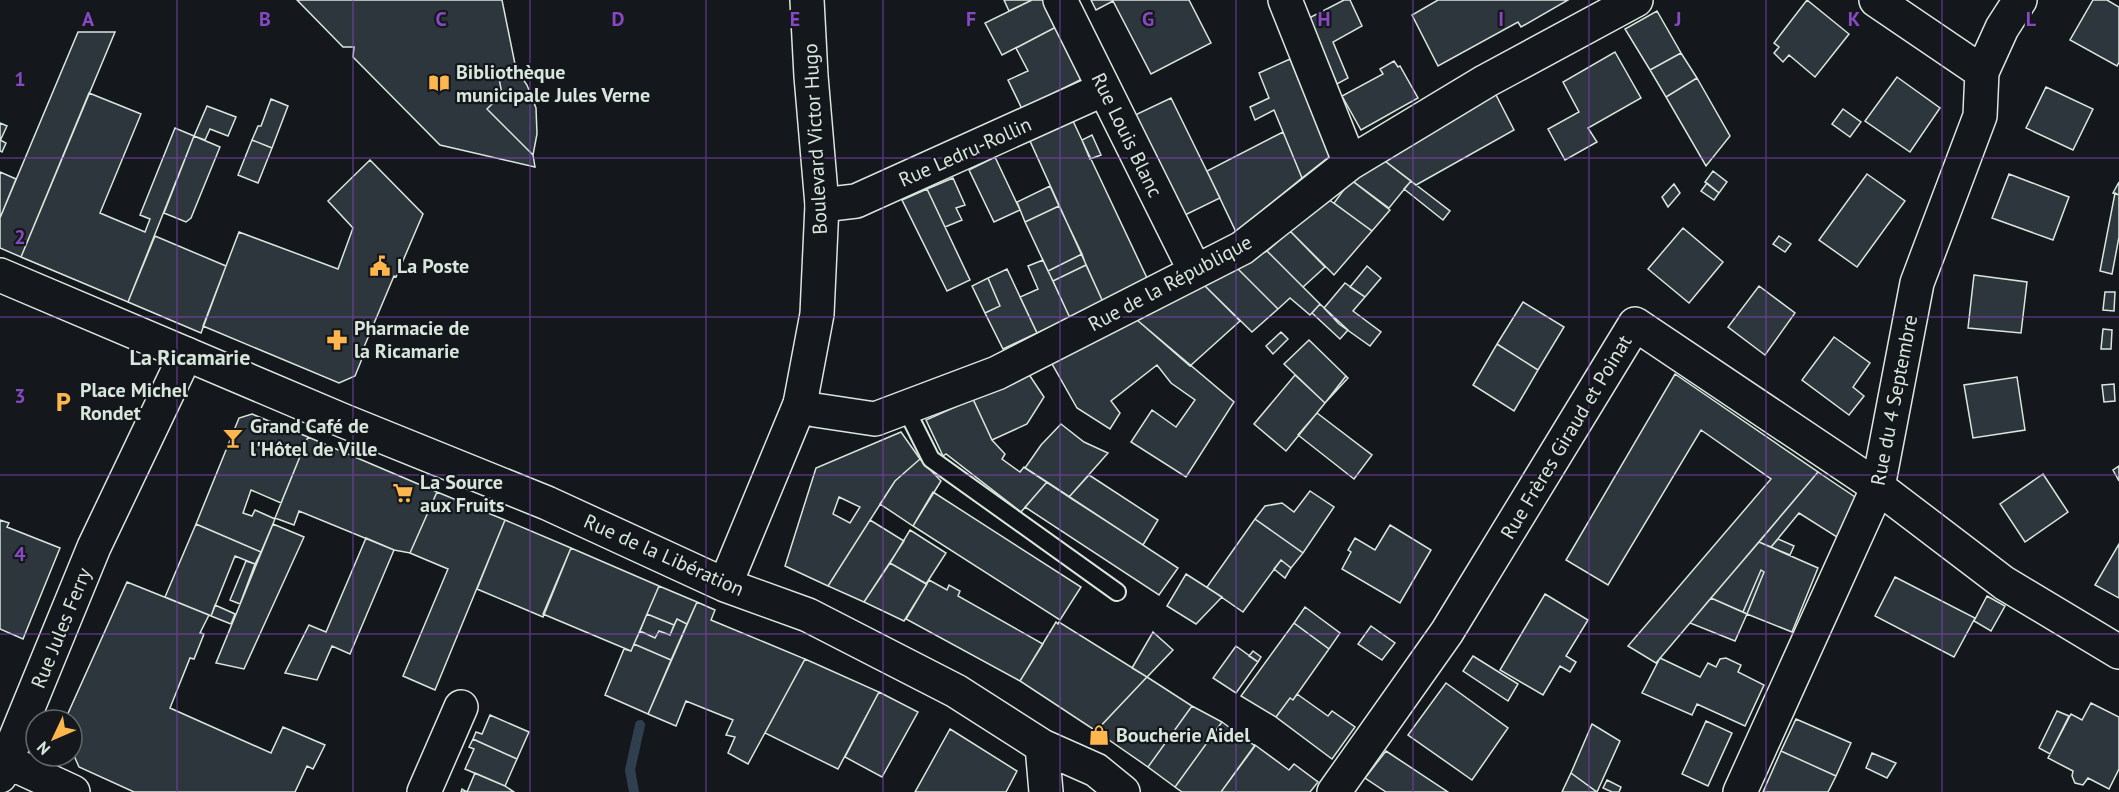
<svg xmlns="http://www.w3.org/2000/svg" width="2119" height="792" font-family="'PT Sans',sans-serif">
<rect width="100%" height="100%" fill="#14181c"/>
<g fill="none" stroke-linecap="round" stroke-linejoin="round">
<path stroke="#2f3f4d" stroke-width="10" d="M 634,792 L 630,770 L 640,725"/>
</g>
<path fill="#2c363c" stroke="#d8e6dc" stroke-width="1.5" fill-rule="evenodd" d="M 297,0 L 502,0 L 516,69 L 498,73 L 502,94 L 487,109 L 533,155 L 535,167 L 440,145 L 353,57 L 354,47 L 343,47 Z
M 1004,0 L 1032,0 L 1009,11 Z
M 1032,0 L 1043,0 L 1056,27 L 1002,55 L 985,23 Z
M 1091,0 L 1189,0 L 1211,43 L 1151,74 L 1113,1 L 1096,10 Z
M 1344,0 L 1350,0 L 1362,26 L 1333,42 L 1348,78 L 1337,84 L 1309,18 Z
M 1438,0 L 1568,0 L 1521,27 L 1518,22 L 1438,66 L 1412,15 Z
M 1807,0 L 1849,34 L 1815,77 L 1789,55 L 1783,62 L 1774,53 L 1779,47 L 1774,43 Z
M 2093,0 L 2107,0 L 2119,7 L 2119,62 L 2117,66 L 2070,40 Z
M 1657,11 L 1681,53 L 1650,70 L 1625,29 Z
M 1056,27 L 1082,79 L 1022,109 L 1008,80 L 1028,71 L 1016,48 Z
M 78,32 L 115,32 L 21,257 L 0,248 L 0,218 Z
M 1615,52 L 1641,98 L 1588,128 L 1597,142 L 1565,160 L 1548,129 L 1579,112 L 1563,82 Z
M 1681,53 L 1697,78 L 1666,97 L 1650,70 Z
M 1290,59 L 1330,156 L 1302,178 L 1274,110 L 1255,120 L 1250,107 L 1269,98 L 1259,73 Z
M 1394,61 L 1398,67 L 1400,66 L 1418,98 L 1361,130 L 1342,96 L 1383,74 L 1380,69 Z
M 516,69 L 527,85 L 536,108 L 537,134 L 533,155 L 487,109 L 502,94 L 498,73 Z
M 1897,77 L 1940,108 L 1910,152 L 1865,121 Z
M 1697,78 L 1730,136 L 1706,166 L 1666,97 Z
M 2046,87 L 2093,109 L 2073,150 L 2026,128 Z
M 89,93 L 141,114 L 100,213 L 145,232 L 150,219 L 140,215 L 175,128 L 194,136 L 128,302 L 21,257 Z
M 1495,93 L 1514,130 L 1416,185 L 1381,158 Z
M 1171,98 L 1220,198 L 1183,216 L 1133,116 Z
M 271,99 L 288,106 L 272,148 L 252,140 L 258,126 L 261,126 Z
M 207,106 L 236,117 L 228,136 L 210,129 L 205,140 L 194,136 Z
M 1843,109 L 1861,122 L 1850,137 L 1832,124 Z
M 1073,121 L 1147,278 L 1103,302 L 1030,141 Z
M 0,123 L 7,126 L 0,141 Z
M 1283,132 L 1302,178 L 1236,232 L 1207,171 Z
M 1092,135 L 1101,155 L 1090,159 L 1082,140 Z
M 194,136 L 220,147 L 191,218 L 186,222 L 164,213 Z
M 0,140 L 6,143 L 2,152 L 0,151 Z
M 252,140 L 272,148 L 258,183 L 238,175 Z
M 995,157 L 1020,210 L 994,222 L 969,170 Z
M 1381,158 L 1411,181 L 1389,208 L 1350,179 Z
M 370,160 L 423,214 L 396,277 L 394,276 L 364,347 L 366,349 L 355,376 L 339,383 L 203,326 L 239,232 L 338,269 L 353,228 L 328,201 Z
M 1713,171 L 1727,182 L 1719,193 L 1705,182 Z
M 0,172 L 16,179 L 0,218 Z
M 1867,174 L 1905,201 L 1857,267 L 1819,240 Z
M 2009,174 L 2069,197 L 2053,240 L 1992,218 Z
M 953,178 L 965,205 L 956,208 L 962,220 L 945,227 L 927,189 Z
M 1351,180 L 1390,210 L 1372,231 L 1334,203 Z
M 1411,181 L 1450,211 L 1443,220 L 1404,189 Z
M 2119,182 L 2119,195 L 2113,193 Z
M 1707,183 L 1719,193 L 1714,200 L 1701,191 Z
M 1674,184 L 1680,193 L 1668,207 L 1662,197 Z
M 1050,186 L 1059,206 L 1025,222 L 1017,202 Z
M 927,189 L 970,280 L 947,291 L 902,200 Z
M 2115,193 L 2119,195 L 2119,237 L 2112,274 L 2100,271 Z
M 1328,199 L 1372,231 L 1334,275 L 1290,231 Z
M 1059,206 L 1082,254 L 1048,271 L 1025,222 Z
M 1683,228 L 1723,262 L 1689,303 L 1648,269 Z
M 1290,231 L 1325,267 L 1303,287 L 1267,251 Z
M 155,236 L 226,266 L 201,333 L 128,302 Z
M 1779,236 L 1791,244 L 1785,252 L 1773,244 Z
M 1267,251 L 1320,304 L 1310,315 L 1290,298 L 1278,309 L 1236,267 Z
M 1082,254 L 1086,265 L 1053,281 L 1048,271 Z
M 1043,260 L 1070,318 L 1037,333 L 1020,297 L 1038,289 L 1028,266 Z
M 1086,265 L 1103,302 L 1070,318 L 1053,281 Z
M 1367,266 L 1381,278 L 1365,297 L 1350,287 Z
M 1236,267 L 1278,309 L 1252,332 L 1204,285 Z
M 1007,269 L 1037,333 L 1003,349 L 985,313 L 1000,306 L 988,278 Z
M 1974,275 L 2027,282 L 2021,333 L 1968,328 Z
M 988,278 L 1000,306 L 985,313 L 972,286 Z
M 1345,283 L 1365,297 L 1353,311 L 1381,332 L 1370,346 L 1339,324 L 1324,308 Z
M 1204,285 L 1240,321 L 1190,366 L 1137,320 Z
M 1759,286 L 1795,313 L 1765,355 L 1728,327 Z
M 2105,292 L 2115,292 L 2114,311 L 2103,310 Z
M 1523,302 L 1564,327 L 1538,370 L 1497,344 Z
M 1320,304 L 1348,330 L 1340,339 L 1312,313 Z
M 1137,320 L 1234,402 L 1186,477 L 1131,442 L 1152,410 L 1176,427 L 1195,400 L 1171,383 L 1157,365 L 1111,401 L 1120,413 L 1110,429 L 1077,408 L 1051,362 Z
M 2103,329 L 2112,330 L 2111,349 L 2101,349 Z
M 1281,332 L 1288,339 L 1273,354 L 1266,346 Z
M 1834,337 L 1870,363 L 1853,387 L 1864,396 L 1849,415 L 1802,380 Z
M 1309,340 L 1346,376 L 1325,403 L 1284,364 Z
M 1497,344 L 1538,370 L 1514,411 L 1473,385 Z
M 1028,373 L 1044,397 L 1027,424 L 992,440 L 973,399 Z
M 1675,374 L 1818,472 L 1656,663 L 1628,646 L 1771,479 L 1701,430 L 1608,585 L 1566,560 Z
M 1295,375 L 1325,403 L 1286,451 L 1254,424 Z
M 1346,376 L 1348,378 L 1325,403 Z
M 2017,377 L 2025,430 L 1973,438 L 1964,385 Z
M 2114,384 L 2115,401 L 2104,402 L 2102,385 Z
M 973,399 L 992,440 L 1005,454 L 1002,459 L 1020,472 L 1024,467 L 1047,482 L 1021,512 L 946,454 L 943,456 L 926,420 Z
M 1317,413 L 1372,455 L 1354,479 L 1298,435 Z
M 252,414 L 308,437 L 281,503 L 251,490 L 243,513 L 252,516 L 255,510 L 275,519 L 261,552 L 196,524 L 239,418 Z
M 1061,424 L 1084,442 L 1108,453 L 1069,497 L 1025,468 L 1041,445 Z
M 901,432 L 920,459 L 895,481 L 828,586 L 785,566 L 816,468 ZM 839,497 L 860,507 L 850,523 L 833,514 Z
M 308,437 L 437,492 L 410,553 L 394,550 L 299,511 L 294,525 L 275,518 Z
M 920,459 L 941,481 L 913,526 L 880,504 L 895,481 Z
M 2119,466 L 2119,481 L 2113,470 Z
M 1818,472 L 1858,499 L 1840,539 L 1799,513 L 1771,547 L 1759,542 Z
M 2043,474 L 2068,512 L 2025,542 L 2000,504 Z
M 1089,475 L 1158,520 L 1143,545 L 1069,497 Z
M 1047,482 L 1178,568 L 1159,595 L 1025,507 Z
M 1310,491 L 1334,507 L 1303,553 L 1255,519 L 1265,506 L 1282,503 L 1294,512 Z
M 437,492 L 505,520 L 435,690 L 403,676 L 448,569 L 410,553 Z
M 933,492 L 1081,587 L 1060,620 L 913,526 Z
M 1255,519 L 1303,553 L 1291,568 L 1281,560 L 1243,612 L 1207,587 Z
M 0,520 L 9,523 L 7,527 L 60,548 L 23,639 L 0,629 Z
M 505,520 L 571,548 L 543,617 L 477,589 Z
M 870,520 L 904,541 L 864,602 L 828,586 Z
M 196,524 L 261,552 L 255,564 L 235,556 L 211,616 L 165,597 Z
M 273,524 L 304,537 L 244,669 L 216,663 Z
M 1390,525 L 1431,550 L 1400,603 L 1342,569 L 1351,552 L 1348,550 L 1355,538 L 1375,550 Z
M 910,530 L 946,553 L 926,584 L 890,563 Z
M 366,538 L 394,550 L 350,654 L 332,646 L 317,680 L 285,673 L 309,625 L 326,632 Z
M 1778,539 L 1794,546 L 1790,555 L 1771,547 Z
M 1759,542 L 1818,568 L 1792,632 L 1747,614 L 1764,572 L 1761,570 L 1743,612 L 1711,598 Z
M 2119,544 L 2119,598 L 2095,585 Z
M 571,548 L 659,586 L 631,651 L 543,614 Z
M 1281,560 L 1291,568 L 1285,578 L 1274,569 Z
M 246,561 L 255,564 L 240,604 L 230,600 Z
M 890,563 L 927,584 L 904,621 L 864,602 Z
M 1761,570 L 1764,572 L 1747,614 L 1743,612 Z
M 1186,574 L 1222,597 L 1196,624 L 1167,606 Z
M 1895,577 L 1975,618 L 1954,657 L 1875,616 Z
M 929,580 L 947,590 L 949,585 L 960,591 L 958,596 L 1043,644 L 1020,681 L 906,619 Z
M 127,582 L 209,615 L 200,633 L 204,634 L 194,659 L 190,658 L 170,708 L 271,753 L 283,727 L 325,745 L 313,769 L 307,766 L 295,792 L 134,792 L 79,767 L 72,751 L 72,720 L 65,720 Z
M 659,586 L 697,602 L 687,624 L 677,619 L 674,625 L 647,614 Z
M 1545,594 L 1588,620 L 1566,656 L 1576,662 L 1570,672 L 1560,666 L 1543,695 L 1500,670 Z
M 1987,596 L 2005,606 L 1991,631 L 1974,621 Z
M 1711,598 L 1747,614 L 1735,641 L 1690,623 Z
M 697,602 L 715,610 L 711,620 L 805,659 L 748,764 L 728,753 L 735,737 L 726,735 L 733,720 L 686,701 L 676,726 L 648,714 Z
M 215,605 L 235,614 L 231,624 L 211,616 Z
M 1305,607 L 1340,633 L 1329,649 L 1294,623 Z
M 647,614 L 674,625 L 670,635 L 659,631 L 655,638 L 640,631 Z
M 677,619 L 687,624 L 671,660 L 634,644 L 640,631 L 655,638 L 659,631 L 670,635 Z
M 1056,622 L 1058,624 L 1059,622 L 1147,677 L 1096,731 L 1020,681 Z
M 1294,623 L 1329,649 L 1293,700 L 1290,698 L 1276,717 L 1241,696 Z
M 1371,626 L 1395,643 L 1382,660 L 1358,644 Z
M 1153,632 L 1173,650 L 1147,677 L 1132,668 Z
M 634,644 L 671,660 L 648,714 L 605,695 L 624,649 L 631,651 Z
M 1236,646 L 1258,662 L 1236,693 L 1213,678 Z
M 1253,651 L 1261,657 L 1258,662 L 1249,656 Z
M 1473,656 L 1518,684 L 1508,701 L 1463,671 Z
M 1660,658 L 1700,677 L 1708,663 L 1716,667 L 1720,659 L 1726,658 L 1741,665 L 1738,672 L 1764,685 L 1745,726 L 1697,704 L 1692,715 L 1642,693 Z
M 805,659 L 879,692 L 838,769 L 765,733 Z
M 1147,677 L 1192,706 L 1148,767 L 1096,731 Z
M 1446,683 L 1508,728 L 1472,780 L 1408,735 Z
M 879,692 L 918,712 L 882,777 L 845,757 Z
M 1297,694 L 1328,716 L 1332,711 L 1355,727 L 1332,759 L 1276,717 L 1290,698 L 1293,700 Z
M 2091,703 L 2119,717 L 2119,769 L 2109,789 L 2088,778 L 2083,785 L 2075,783 L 2072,776 L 2073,771 L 2048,758 L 2071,714 L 2082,720 Z
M 1192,706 L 1222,722 L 1175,787 L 1148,767 Z
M 2057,711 L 2069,716 L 2050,754 L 2039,748 Z
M 490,715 L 529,732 L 517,759 L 473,739 L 476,732 L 482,734 Z
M 1796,719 L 1851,743 L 1836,776 L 1781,751 Z
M 1706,721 L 1732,733 L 1708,786 L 1682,774 Z
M 1222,722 L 1255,746 L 1221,792 L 1182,792 L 1175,787 Z
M 1592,724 L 1620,741 L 1597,792 L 1571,773 Z
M 950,729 L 1017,771 L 1006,792 L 915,792 Z
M 473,739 L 517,759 L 505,786 L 465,769 L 474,749 L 469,747 Z
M 1255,745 L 1289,770 L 1294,764 L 1318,782 L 1310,792 L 1221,792 Z
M 1386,751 L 1448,792 L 1386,792 L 1365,778 Z
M 1781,751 L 1836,776 L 1828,792 L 1763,792 Z
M 1872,753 L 1896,763 L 1887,778 L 1866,768 Z
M 475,773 L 505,786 L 514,792 L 461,792 L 462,789 L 467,792 Z
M 1571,773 L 1597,792 L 1562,792 Z
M 1607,780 L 1621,787 L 1619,792 L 1612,792 L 1603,788 Z"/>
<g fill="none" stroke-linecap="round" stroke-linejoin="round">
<g stroke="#d8e6dc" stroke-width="20">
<path id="lane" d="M 905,407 L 931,459 L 1117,592"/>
</g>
<g stroke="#d8e6dc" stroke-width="36">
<path id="street" d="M 1060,0 L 1195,271
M 1285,0 L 1350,163
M 1876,0 L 1982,72
M 822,205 L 856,201 L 1104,89
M 800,404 L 815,410 L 875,419 L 997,373 L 1242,248 L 1350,163 L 1486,81 L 1636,0
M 6,761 L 73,792
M 0,776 L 94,547 L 186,354
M 424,792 L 461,707
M 1334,792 L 1447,632 L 1635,324 L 1878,487 L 2004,583 L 2119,652
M 1740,792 L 1878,487 L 1917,283 L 1980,116 L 1982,72 L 2002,28 L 2020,0"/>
</g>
<g stroke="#d8e6dc" stroke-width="36">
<path id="secondary" d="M 0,275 L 344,421 L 547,503 L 725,585 L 808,615 L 956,691 L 1042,746 L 1096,770 L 1123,792
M 725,585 L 800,404 L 817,314 L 822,205 L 811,76 L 807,0
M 1042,746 L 1046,792"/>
</g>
<use href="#lane" stroke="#14181c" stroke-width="16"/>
<use href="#street" stroke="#14181c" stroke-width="33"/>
<use href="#secondary" stroke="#14181c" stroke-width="33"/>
</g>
<path fill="none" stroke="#8948c3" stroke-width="1.5" stroke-opacity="0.55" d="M 177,0 L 177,792M 353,0 L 353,792M 530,0 L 530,792M 706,0 L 706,792M 883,0 L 883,792M 1060,0 L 1060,792M 1236,0 L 1236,792M 1413,0 L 1413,792M 1589,0 L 1589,792M 1766,0 L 1766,792M 1942,0 L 1942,792M 0,158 L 2119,158M 0,317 L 2119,317M 0,475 L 2119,475M 0,634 L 2119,634"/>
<defs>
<g id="library-bare" transform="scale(1.62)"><path d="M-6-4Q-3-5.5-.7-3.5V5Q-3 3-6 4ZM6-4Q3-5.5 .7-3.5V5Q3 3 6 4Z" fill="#ffb74d" stroke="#14181c" stroke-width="2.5" paint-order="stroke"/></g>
<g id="civic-bare" transform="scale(1.62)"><path d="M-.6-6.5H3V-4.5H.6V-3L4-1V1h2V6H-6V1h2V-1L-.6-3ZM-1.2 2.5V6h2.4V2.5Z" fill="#ffb74d" stroke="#14181c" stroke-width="2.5" paint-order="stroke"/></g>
<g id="pharmacy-bare" transform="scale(1.62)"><path d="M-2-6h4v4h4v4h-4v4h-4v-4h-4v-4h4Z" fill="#ffb74d" stroke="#14181c" stroke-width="2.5" paint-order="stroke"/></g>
<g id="parking-bare" transform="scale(1.62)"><path d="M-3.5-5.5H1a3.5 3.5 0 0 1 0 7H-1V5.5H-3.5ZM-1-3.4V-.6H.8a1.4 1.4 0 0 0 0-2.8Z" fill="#ffb74d" stroke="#14181c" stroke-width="2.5" paint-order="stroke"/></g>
<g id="bar-bare" transform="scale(1.62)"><path d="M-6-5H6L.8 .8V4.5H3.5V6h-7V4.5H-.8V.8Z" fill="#ffb74d" stroke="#14181c" stroke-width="2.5" paint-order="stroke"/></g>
<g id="supermarket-bare" transform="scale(1.62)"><path d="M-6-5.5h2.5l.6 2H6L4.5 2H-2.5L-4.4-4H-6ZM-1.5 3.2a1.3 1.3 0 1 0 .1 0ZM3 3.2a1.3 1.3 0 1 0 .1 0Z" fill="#ffb74d" stroke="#14181c" stroke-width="2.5" paint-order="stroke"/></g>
<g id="shop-bare" transform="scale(1.62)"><path d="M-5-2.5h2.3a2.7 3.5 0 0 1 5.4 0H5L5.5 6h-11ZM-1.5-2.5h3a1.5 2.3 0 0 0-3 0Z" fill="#ffb74d" stroke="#14181c" stroke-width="2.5" paint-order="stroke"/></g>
</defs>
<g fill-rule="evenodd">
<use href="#library-bare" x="439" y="83"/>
<use href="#civic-bare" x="380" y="266"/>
<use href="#pharmacy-bare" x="337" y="340"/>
<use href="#parking-bare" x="63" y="402"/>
<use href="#bar-bare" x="233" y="438"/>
<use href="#supermarket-bare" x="403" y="493"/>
<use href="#shop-bare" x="1099" y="735"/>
</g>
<g text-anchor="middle" stroke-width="4.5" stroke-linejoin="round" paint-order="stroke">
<g font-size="20" font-weight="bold" fill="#d8e6dc" stroke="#14181c" text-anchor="start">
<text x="456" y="79">Bibliothèque<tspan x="456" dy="23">municipale Jules Verne</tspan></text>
<text x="397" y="273">La Poste</text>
<text x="354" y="335">Pharmacie de<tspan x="354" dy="23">la Ricamarie</tspan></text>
<text x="80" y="397">Place Michel<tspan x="80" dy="23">Rondet</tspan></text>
<text x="250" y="433">Grand Café de<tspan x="250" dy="23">l'Hôtel de Ville</tspan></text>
<text x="420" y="489">La Source<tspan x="420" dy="23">aux Fruits</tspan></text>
<text x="1116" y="742">Boucherie Aidel</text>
</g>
<g font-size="20" fill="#d8e6dc" stroke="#14181c">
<text transform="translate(1127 135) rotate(64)" y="7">Rue Louis Blanc</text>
<text transform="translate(815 139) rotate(-93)" y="7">Boulevard Victor Hugo</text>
<text transform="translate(965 152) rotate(-24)" y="7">Rue Ledru-Rollin</text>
<text transform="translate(1170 283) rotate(-28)" y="7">Rue de la République</text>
<text transform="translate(1894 400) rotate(-79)" y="7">Rue du 4 Septembre</text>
<text transform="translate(1566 437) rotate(-59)" y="7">Rue Frères Giraud et Poinat</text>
<text transform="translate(664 555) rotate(24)" y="7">Rue de la Libération</text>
<text transform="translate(61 628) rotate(-68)" y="7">Rue Jules Ferry</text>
</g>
<g font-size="22" font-weight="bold" fill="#d8e6dc" stroke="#14181c">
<text x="190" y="365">La Ricamarie</text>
</g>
</g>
<g font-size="20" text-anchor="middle" font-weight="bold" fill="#8948c3" stroke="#14181c" stroke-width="4.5" stroke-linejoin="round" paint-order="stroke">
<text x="88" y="26">A</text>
<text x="265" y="26">B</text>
<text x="441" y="26">C</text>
<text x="618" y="26">D</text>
<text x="795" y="26">E</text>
<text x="971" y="26">F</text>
<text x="1148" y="26">G</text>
<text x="1324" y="26">H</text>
<text x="1501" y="26">I</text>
<text x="1678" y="26">J</text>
<text x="1854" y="26">K</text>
<text x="2031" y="26">L</text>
<text x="20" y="86">1</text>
<text x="20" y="244">2</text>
<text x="20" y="403">3</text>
<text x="20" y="561">4</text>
</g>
<g transform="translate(54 738) rotate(226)"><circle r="28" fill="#14181c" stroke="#626a69" stroke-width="1.5"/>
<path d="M0-4.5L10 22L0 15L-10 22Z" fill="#ffb74d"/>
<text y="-9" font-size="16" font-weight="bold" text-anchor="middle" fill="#d8e6dc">N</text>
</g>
</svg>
